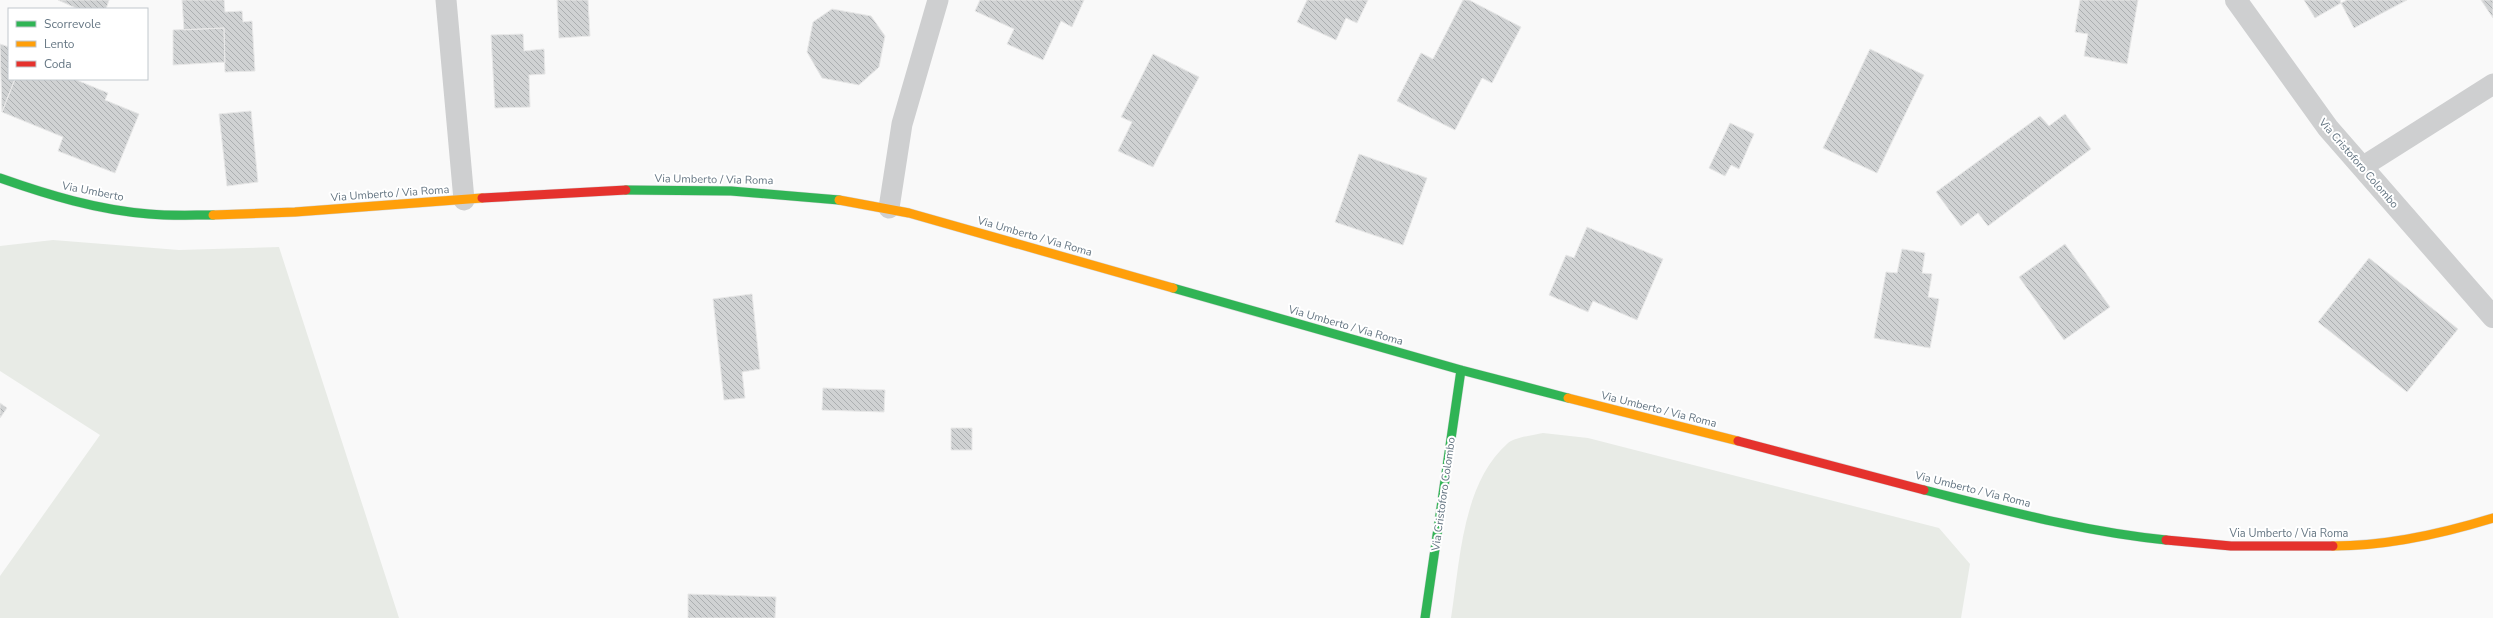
<svg xmlns="http://www.w3.org/2000/svg" width="2493" height="618" font-family="'Nunito Sans',sans-serif">
<defs>
<pattern id="building-back-hatch" width="6" height="6" patternUnits="userSpaceOnUse"><rect width="6" height="6" fill="#d0d2d3"/><path d="M-1 5l2 2M0 0l6 6M5-1l2 2" fill="none" stroke="#acafb1"/></pattern>
</defs>
<rect width="100%" height="100%" fill="#f9f9f9"/>
<path fill="#e8ebe6" d="M 53,240 L 179,250 L 279,247 L 399,618 L 0,618 L 0,576 L 100,435 L 0,371 L 0,246 Z
M 1543,433 L 1588,438 L 1939,528 L 1970,564 L 1961,618 L 1451,618 C 1460,562 1462,483 1508,443 C 1516,437 1534,435 1543,433 Z"/>
<path fill="url(#building-back-hatch)" stroke="#e8e8e8" d="M 58,0 L 109,0 L 106,9 L 78,9 Z
M 182,0 L 224,0 L 225,12 L 242,11 L 243,22 L 252,21 L 255,71 L 225,72 L 224,28 L 184,30 Z
M 557,0 L 588,0 L 590,36 L 559,38 Z
M 980,0 L 1084,0 L 1072,27 L 1061,21 L 1043,60 L 1007,44 L 1014,29 L 975,11 Z
M 1307,0 L 1368,0 L 1357,23 L 1346,18 L 1336,40 L 1297,22 Z
M 1463,0 L 1469,0 L 1521,27 L 1492,83 L 1482,78 L 1455,130 L 1397,101 L 1421,53 L 1433,59 Z
M 2080,0 L 2138,0 L 2127,64 L 2084,56 L 2088,34 L 2075,32 Z
M 2304,0 L 2340,0 L 2341,3 L 2315,18 Z
M 2347,0 L 2407,0 L 2354,28 L 2341,3 Z
M 2481,0 L 2493,0 L 2493,18 Z
M 832,9 L 871,16 L 885,36 L 879,67 L 859,85 L 822,78 L 807,52 L 813,22 Z
M 224,28 L 225,62 L 173,65 L 173,30 Z
M 523,34 L 524,51 L 544,49 L 545,74 L 529,75 L 530,107 L 495,108 L 491,35 Z
M 0,44 L 9,47 L 9,79 L 15,79 L 2,112 Z
M 1870,49 L 1924,75 L 1877,173 L 1823,148 Z
M 1153,54 L 1199,77 L 1153,167 L 1118,151 L 1132,122 L 1121,117 Z
M 15,79 L 74,79 L 108,93 L 105,100 L 139,114 L 115,173 L 58,151 L 63,137 L 2,112 Z
M 251,111 L 258,182 L 227,186 L 219,114 Z
M 2065,114 L 2091,149 L 1988,226 L 1978,213 L 1961,226 L 1936,192 L 2040,116 L 2049,126 Z
M 1730,123 L 1754,134 L 1739,169 L 1731,165 L 1725,176 L 1709,168 Z
M 1359,154 L 1427,178 L 1403,245 L 1335,222 Z
M 1587,227 L 1663,259 L 1637,320 L 1593,301 L 1588,312 L 1549,295 L 1566,255 L 1574,258 Z
M 2065,244 L 2110,307 L 2064,340 L 2019,277 Z
M 1902,249 L 1925,253 L 1922,273 L 1932,274 L 1928,297 L 1939,299 L 1930,348 L 1874,338 L 1886,272 L 1897,273 Z
M 2369,258 L 2458,329 L 2407,392 L 2318,322 Z
M 752,294 L 760,369 L 742,372 L 745,398 L 724,400 L 713,299 Z
M 823,388 L 885,390 L 884,412 L 822,410 Z
M 0,403 L 7,408 L 0,418 Z
M 951,428 L 972,428 L 972,450 L 951,450 Z
M 688,594 L 776,597 L 775,618 L 688,618 Z"/>
<g fill="none" stroke-linecap="round" stroke-linejoin="round">
<g stroke="#d5d6d7" stroke-width="10">
<path id="fast" d="M 0,178 C 48,195 98,210 149,214 C 170,216 192,215 213,215
M 626,190 L 731,191 L 839,200
M 1173,288 L 1461,370 L 1568,398
M 1924,490 C 2004,510 2084,532 2166,540
M 1425,618 L 1461,370"/>
</g>
<g stroke="#d5d6d7" stroke-width="10">
<path id="slow" d="M 839,200 L 909,213 L 1173,288
M 213,215 L 295,212 L 482,198
M 1568,398 L 1738,441
M 2333,546 C 2388,546 2441,534 2493,518"/>
</g>
<g stroke="#d5d6d7" stroke-width="10">
<path id="jam" d="M 482,198 L 626,190
M 1738,441 L 1924,490
M 2166,540 L 2231,546 L 2333,546"/>
</g>
<path stroke="#cecfd0" stroke-width="21" d="M 446,0 L 464,200
M 2362,167 L 2493,84
M 889,208 L 902,124 L 938,0"/>
<path stroke="#cecfd0" stroke-width="22" d="M 2236,0 L 2328,128 L 2493,317"/>
<use href="#fast" stroke="#30b455" stroke-width="9"/>
<use href="#slow" stroke="#ff9f0a" stroke-width="9"/>
<use href="#jam" stroke="#e5322d" stroke-width="9"/>
</g>
<g text-anchor="middle" stroke-width="4" stroke-linejoin="round" paint-order="stroke">
<g font-size="11" fill="#657683" stroke="#fff">
<text transform="translate(2359 163) rotate(49)" y="4">Via Cristoforo Colombo</text>
<text transform="translate(714 179) rotate(1)" y="4">Via Umberto / Via Roma</text>
<text transform="translate(93 191) rotate(11)" y="4">Via Umberto</text>
<text transform="translate(390 193) rotate(-4)" y="4">Via Umberto / Via Roma</text>
<text transform="translate(1035 236) rotate(16)" y="4">Via Umberto / Via Roma</text>
<text transform="translate(1346 325) rotate(16)" y="4">Via Umberto / Via Roma</text>
<text transform="translate(1659 409) rotate(14)" y="4">Via Umberto / Via Roma</text>
<text transform="translate(1973 489) rotate(14)" y="4">Via Umberto / Via Roma</text>
<text transform="translate(1443 494) rotate(-82)" y="4">Via Cristoforo Colombo</text>
<text x="2289" y="537">Via Umberto / Via Roma</text>
</g>
</g>
<rect x="8" y="8" width="140" height="72" fill="#ffffff" stroke="#c1c8cd"/>
<rect x="16" y="21" width="20" height="6" fill="#30b455" stroke="#c1c8cd"/>
<text x="44" y="28" font-size="12" fill="#657683">Scorrevole</text>
<rect x="16" y="41" width="20" height="6" fill="#ff9f0a" stroke="#c1c8cd"/>
<text x="44" y="48" font-size="12" fill="#657683">Lento</text>
<rect x="16" y="61" width="20" height="6" fill="#e5322d" stroke="#c1c8cd"/>
<text x="44" y="68" font-size="12" fill="#657683">Coda</text>
</svg>
